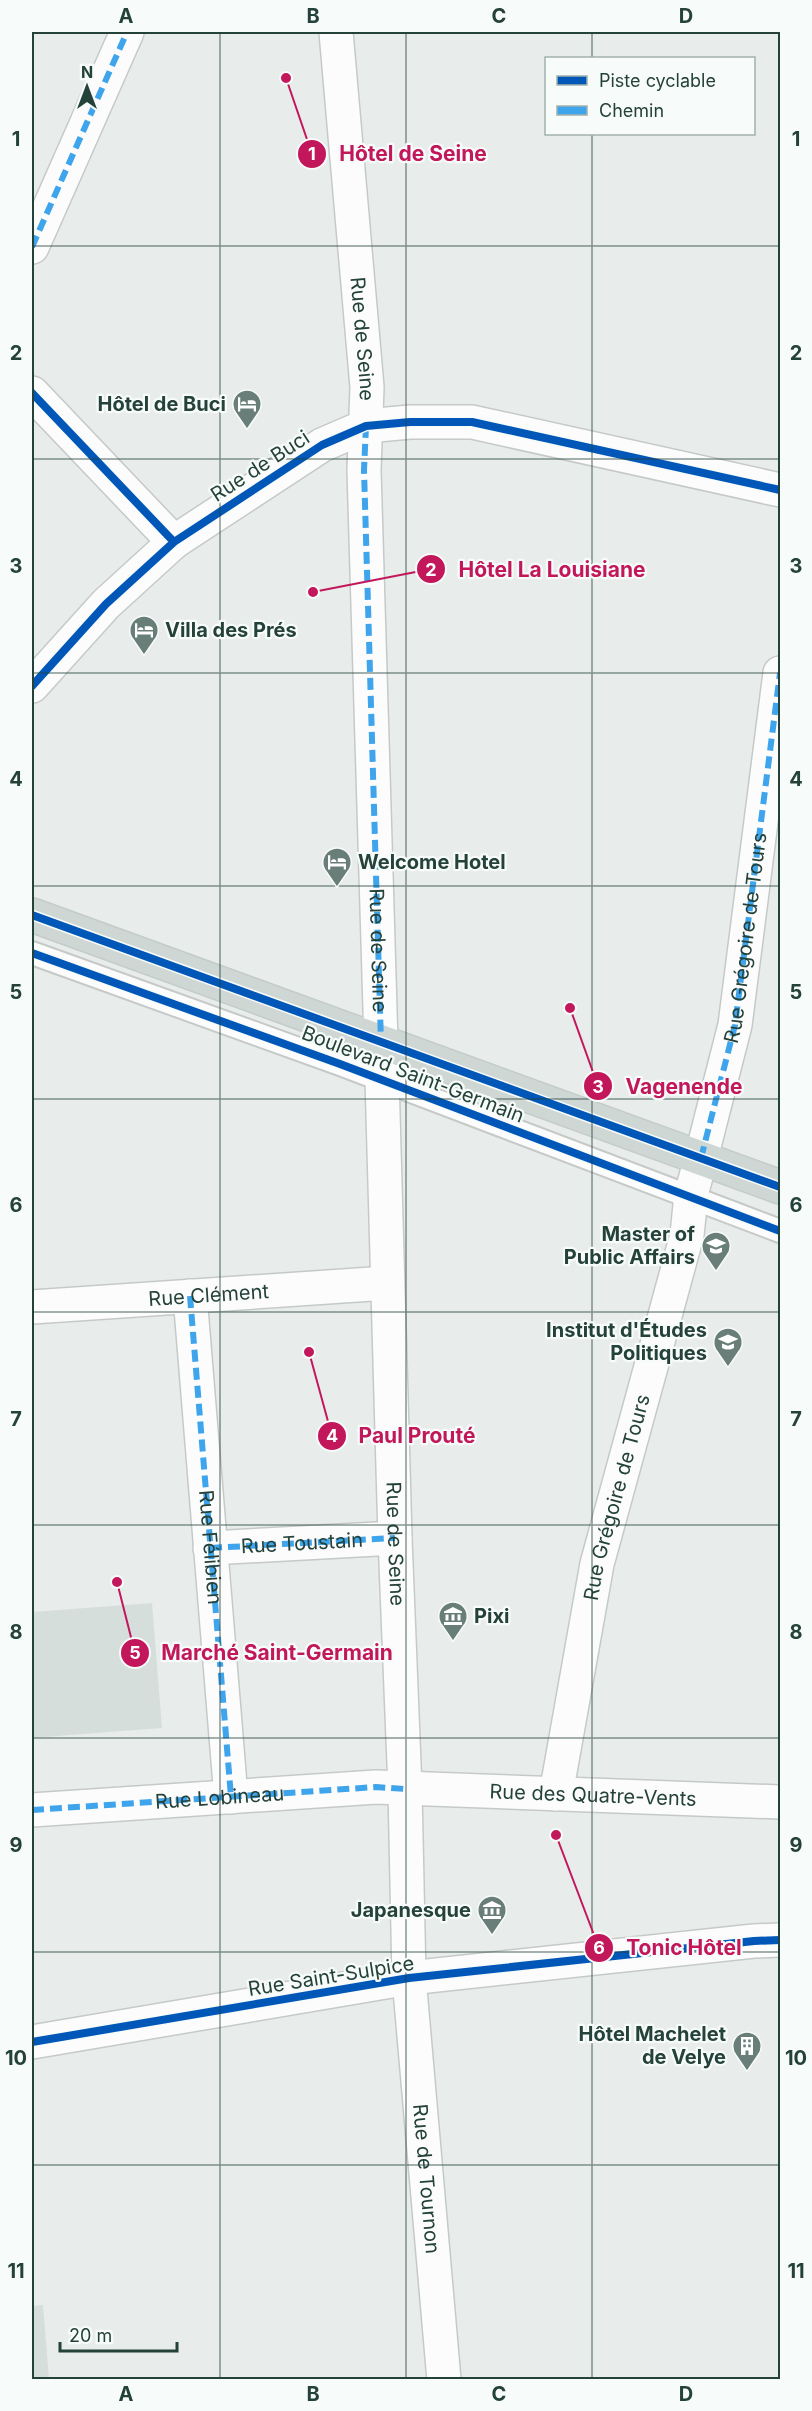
<svg xmlns="http://www.w3.org/2000/svg" width="812" height="2411" font-family="Inter,sans-serif">
<rect width="100%" height="100%" fill="#e8edeb"/>
<path fill="#d6dedb" d="M 152,1603 L 162,1728 L 32,1738 L 32,1612 Z
M 43,2305 L 49,2379 L 32,2379 L 32,2306 Z"/>
<g fill="none" stroke-linecap="round" stroke-linejoin="round">
<g stroke="#c5cac8" stroke-width="26">
<path id="service" d="M 32,953 L 340,1064 L 780,1231"/>
</g>
<g stroke="#c5cac8" stroke-width="36">
<g id="pedestrian">
<path d="M 366,426 L 410,422 L 472,422 L 780,490"/>
<path d="M 701,1158 L 735,1025 L 780,673"/>
<path d="M 190,1296 L 231,1797"/>
<path id="s1" d="M 210,1548 L 395,1538"/>
</g>
</g>
<g stroke="#c5cac8" stroke-width="36">
<g id="minor">
<path id="s2" d="M 336,32 L 367,387 L 364,470 L 381,1043"/>
<path d="M 32,247 L 127,32"/>
<path d="M 32,393 L 174,542"/>
<path d="M 32,686 L 106,604 L 174,542 L 322,445 L 366,426"/>
<path id="s3" d="M 32,1307 L 387,1283"/>
<path id="s4" d="M 556,1794 L 597,1564 L 687,1235 L 691,1195 L 701,1158"/>
<path id="s5" d="M 32,1810 L 376,1787 L 780,1802"/>
</g>
</g>
<g stroke="#c5cac8" stroke-width="36">
<g id="tertiary">
<path id="s6" d="M 381,1043 L 395,1538 L 405,1789 L 409,1978 L 444,2380"/>
<path d="M 32,2042 L 409,1978 L 754,1941 L 780,1940"/>
</g>
</g>
<g stroke="#c3ccc9" stroke-width="36">
<path id="primary" d="M 32,915 L 780,1187"/>
</g>
<use href="#service" stroke="#fcfcfc" stroke-width="22"/>
<use href="#pedestrian" stroke="#fcfcfc" stroke-width="33"/>
<use href="#minor" stroke="#fcfcfc" stroke-width="33"/>
<use href="#tertiary" stroke="#fcfcfc" stroke-width="33"/>
<use href="#primary" stroke="#cfd7d5" stroke-width="33"/>
<g stroke="#3ea4ec" stroke-width="6" stroke-dasharray="12 6" stroke-linecap="butt">
<path d="M 32,247 L 127,32"/>
<path d="M 366,426 L 364,470 L 381,1043"/>
<path id="s7" d="M 701,1158 L 735,1025 L 780,673"/>
<path id="s8" d="M 190,1296 L 231,1797"/>
<path d="M 210,1548 L 395,1538"/>
<path id="s9" d="M 32,1810 L 376,1787 L 405,1789"/>
</g>
<g stroke="#f7fbf9" stroke-width="11">
<path id="cycleway" d="M 32,393 L 174,542
M 32,686 L 106,604 L 174,542 L 322,445 L 366,426 L 410,422 L 472,422 L 780,490
M 32,915 L 780,1187
M 32,953 L 340,1064 L 780,1231
M 32,2042 L 409,1978 L 754,1941 L 780,1940"/>
</g>
<use href="#cycleway" stroke="#0057b8" stroke-width="8"/>
</g>
<path fill="none" stroke="#24423a" stroke-width="1.5" stroke-opacity="0.55" d="M 220,32 L 220,2380M 406,32 L 406,2380M 592,32 L 592,58M 592,134 L 592,2380M 32,246 L 780,246M 32,459 L 780,459M 32,673 L 780,673M 32,886 L 780,886M 32,1099 L 780,1099M 32,1312 L 780,1312M 32,1525 L 780,1525M 32,1738 L 780,1738M 32,1952 L 780,1952M 32,2165 L 780,2165"/>
<defs>
<g id="hotel-pin" transform="scale(1.5)"><path d="M0 17L-7.5 6A9.5 9.5 0 1 1 7.5 6Z" fill="#697e78" stroke="#f7fbf9"/><path d="M-6-4.5h1.5V1H6V5H4.5V3h-9V5H-6ZM-4 0a1.8 1.8 0 1 1 3.6 0ZM.5 0V-2.5h3Q6-2.5 6 0Z" fill="#fff"/></g>
<g id="university-pin" transform="scale(1.5)"><path d="M0 17L-7.5 6A9.5 9.5 0 1 1 7.5 6Z" fill="#697e78" stroke="#f7fbf9"/><path d="M0-5L7-2L0 1L-7-2ZM-4 1L0 2.5L4 1V4Q0 6-4 4Z" fill="#fff"/></g>
<g id="museum-pin" transform="scale(1.5)"><path d="M0 17L-7.5 6A9.5 9.5 0 1 1 7.5 6Z" fill="#697e78" stroke="#f7fbf9"/><path d="M0-6L6-3V-2H-6V-3ZM-5-1h2V3h-2ZM-1-1h2V3h-2ZM3-1h2V3H3ZM-6 4H6V6H-6Z" fill="#fff"/></g>
<g id="building-pin" transform="scale(1.5)"><path d="M0 17L-7.5 6A9.5 9.5 0 1 1 7.5 6Z" fill="#697e78" stroke="#f7fbf9"/><path d="M-4-6H4V6H1V3H-1V6H-4ZM-2.5-4.3h1.7v1.8h-1.7ZM.8-4.3h1.7v1.8H.8ZM-2.5-1h1.7V.8h-1.7ZM.8-1h1.7V.8H.8Z" fill="#fff"/></g>
</defs>
<g fill-rule="evenodd">
<use href="#hotel-pin" x="247" y="404"/>
<use href="#hotel-pin" x="144" y="630"/>
<use href="#hotel-pin" x="337" y="862"/>
<use href="#university-pin" x="716" y="1246"/>
<use href="#university-pin" x="728" y="1342"/>
<use href="#museum-pin" x="453" y="1616"/>
<use href="#museum-pin" x="492" y="1910"/>
<use href="#building-pin" x="747" y="2046"/>
</g>
<g text-anchor="middle" stroke-width="4.5" stroke-linejoin="round" paint-order="stroke">
<g font-size="20" fill="#24423a" stroke="#f7fbf9">
<text dy="7" stroke="none"><textPath href="#s2" startOffset="308">Rue de Seine</textPath></text>
<text transform="translate(260 466) rotate(-33)" y="7">Rue de Buci</text>
<text dy="7" stroke="none"><textPath href="#s7" startOffset="225">Rue Grégoire de Tours</textPath></text>
<text dy="7" stroke="none"><textPath href="#s2" startOffset="920">Rue de Seine</textPath></text>
<text transform="translate(413 1074) rotate(21)" y="7">Boulevard Saint-Germain</text>
<text dy="7" stroke="none"><textPath href="#s3" startOffset="177">Rue Clément</textPath></text>
<text dy="7" stroke="none"><textPath href="#s4" startOffset="303">Rue Grégoire de Tours</textPath></text>
<text dy="7" stroke="none"><textPath href="#s1" startOffset="92">Rue Toustain</textPath></text>
<text dy="7" stroke="none"><textPath href="#s6" startOffset="501">Rue de Seine</textPath></text>
<text dy="7" stroke="none"><textPath href="#s8" startOffset="252">Rue Félibien</textPath></text>
<text dy="7" stroke="none"><textPath href="#s5" startOffset="562">Rue des Quatre-Vents</textPath></text>
<text dy="7" stroke="none"><textPath href="#s9" startOffset="188">Rue Lobineau</textPath></text>
<text transform="translate(331 1976) rotate(-9)" y="7">Rue Saint-Sulpice</text>
<text dy="7" stroke="none"><textPath href="#s6" startOffset="1137">Rue de Tournon</textPath></text>
</g>
<g font-size="20" font-weight="bold" fill="#24423a" stroke="#f7fbf9" text-anchor="end">
<text x="226" y="411">Hôtel de Buci</text>
<text x="165" y="637" text-anchor="start">Villa des Prés</text>
<text x="358" y="869" text-anchor="start">Welcome Hotel</text>
<text x="695" y="1241">Master of<tspan x="695" dy="23">Public Affairs</tspan></text>
<text x="707" y="1337">Institut d'Études<tspan x="707" dy="23">Politiques</tspan></text>
<text x="474" y="1623" text-anchor="start">Pixi</text>
<text x="471" y="1917">Japanesque</text>
<text x="726" y="2041">Hôtel Machelet<tspan x="726" dy="23">de Velye</tspan></text>
</g>
</g>
<path fill="none" stroke="#c2185b" stroke-width="2" d="M286 78L312 154M313 592L431 569M570 1008L598 1086M309 1352L332 1436M117 1582L135 1653M556 1835L599 1948"/>
<g fill="#c2185b" stroke="#f7fbf9" stroke-width="2">
<circle cx="286" cy="78" r="6"/>
<circle cx="313" cy="592" r="6"/>
<circle cx="570" cy="1008" r="6"/>
<circle cx="309" cy="1352" r="6"/>
<circle cx="117" cy="1582" r="6"/>
<circle cx="556" cy="1835" r="6"/>
<circle cx="312" cy="154" r="15"/>
<circle cx="431" cy="569" r="15"/>
<circle cx="598" cy="1086" r="15"/>
<circle cx="332" cy="1436" r="15"/>
<circle cx="135" cy="1653" r="15"/>
<circle cx="599" cy="1948" r="15"/>
</g>
<g font-size="18" text-anchor="middle" font-weight="bold" fill="#fff">
<text x="312" y="160">1</text>
<text x="431" y="576">2</text>
<text x="598" y="1093">3</text>
<text x="332" y="1442">4</text>
<text x="135" y="1659">5</text>
<text x="599" y="1954">6</text>
</g>
<g font-size="21" text-anchor="middle" font-weight="bold" fill="#c2185b" stroke="#f7fbf9" stroke-width="4.5" stroke-linejoin="round" paint-order="stroke">
<text x="413" y="161">Hôtel de Seine</text>
<text x="552" y="577">Hôtel La Louisiane</text>
<text x="684" y="1094">Vagenende</text>
<text x="417" y="1443">Paul Prouté</text>
<text x="277" y="1660">Marché Saint-Germain</text>
<text x="684" y="1955">Tonic Hôtel</text>
</g>
<rect width="812" height="2411" fill="none" stroke="#f7fbf9" stroke-width="66"/>
<rect x="545" y="57" width="210" height="78" fill="#f7fbf9" stroke="#a3b1ad" stroke-width="1.5"/>
<rect x="557" y="76" width="30" height="9" fill="#0057b8" stroke="#a3b1ad" stroke-width="1.5"/>
<text x="599" y="87" font-size="18" fill="#24423a">Piste cyclable</text>
<rect x="557" y="106" width="30" height="9" fill="#3ea4ec" stroke="#a3b1ad" stroke-width="1.5"/>
<text x="599" y="117" font-size="18" fill="#24423a">Chemin</text>
<g transform="translate(87 87)" stroke="#f7fbf9" stroke-width="4.5" paint-order="stroke">
<path d="M0-4.5L10 22L0 15L-10 22Z" fill="#24423a"/>
<text y="-9" font-size="16" font-weight="bold" text-anchor="middle" fill="#24423a">N</text>
</g>
<path d="M60 2342v9h117v-9" fill="none" stroke="#24423a" stroke-width="3"/>
<text x="69" y="2342" font-size="18" fill="#24423a" stroke="#f7fbf9" stroke-width="4.5" paint-order="stroke">20 m</text>
<rect x="33" y="33" width="746" height="2345" fill="none" stroke="#24423a" stroke-width="2"/>
<g font-size="20" text-anchor="middle" font-weight="bold" fill="#24423a">
<text x="126" y="23">A</text>
<text x="313" y="23">B</text>
<text x="499" y="23">C</text>
<text x="686" y="23">D</text>
<text x="16" y="146">1</text>
<text x="796" y="146">1</text>
<text x="16" y="360">2</text>
<text x="796" y="360">2</text>
<text x="16" y="573">3</text>
<text x="796" y="573">3</text>
<text x="16" y="786">4</text>
<text x="796" y="786">4</text>
<text x="16" y="999">5</text>
<text x="796" y="999">5</text>
<text x="16" y="1212">6</text>
<text x="796" y="1212">6</text>
<text x="16" y="1426">7</text>
<text x="796" y="1426">7</text>
<text x="16" y="1639">8</text>
<text x="796" y="1639">8</text>
<text x="16" y="1852">9</text>
<text x="796" y="1852">9</text>
<text x="16" y="2065">10</text>
<text x="796" y="2065">10</text>
<text x="16" y="2278">11</text>
<text x="796" y="2278">11</text>
<text x="126" y="2401">A</text>
<text x="313" y="2401">B</text>
<text x="499" y="2401">C</text>
<text x="686" y="2401">D</text>
</g>
</svg>
